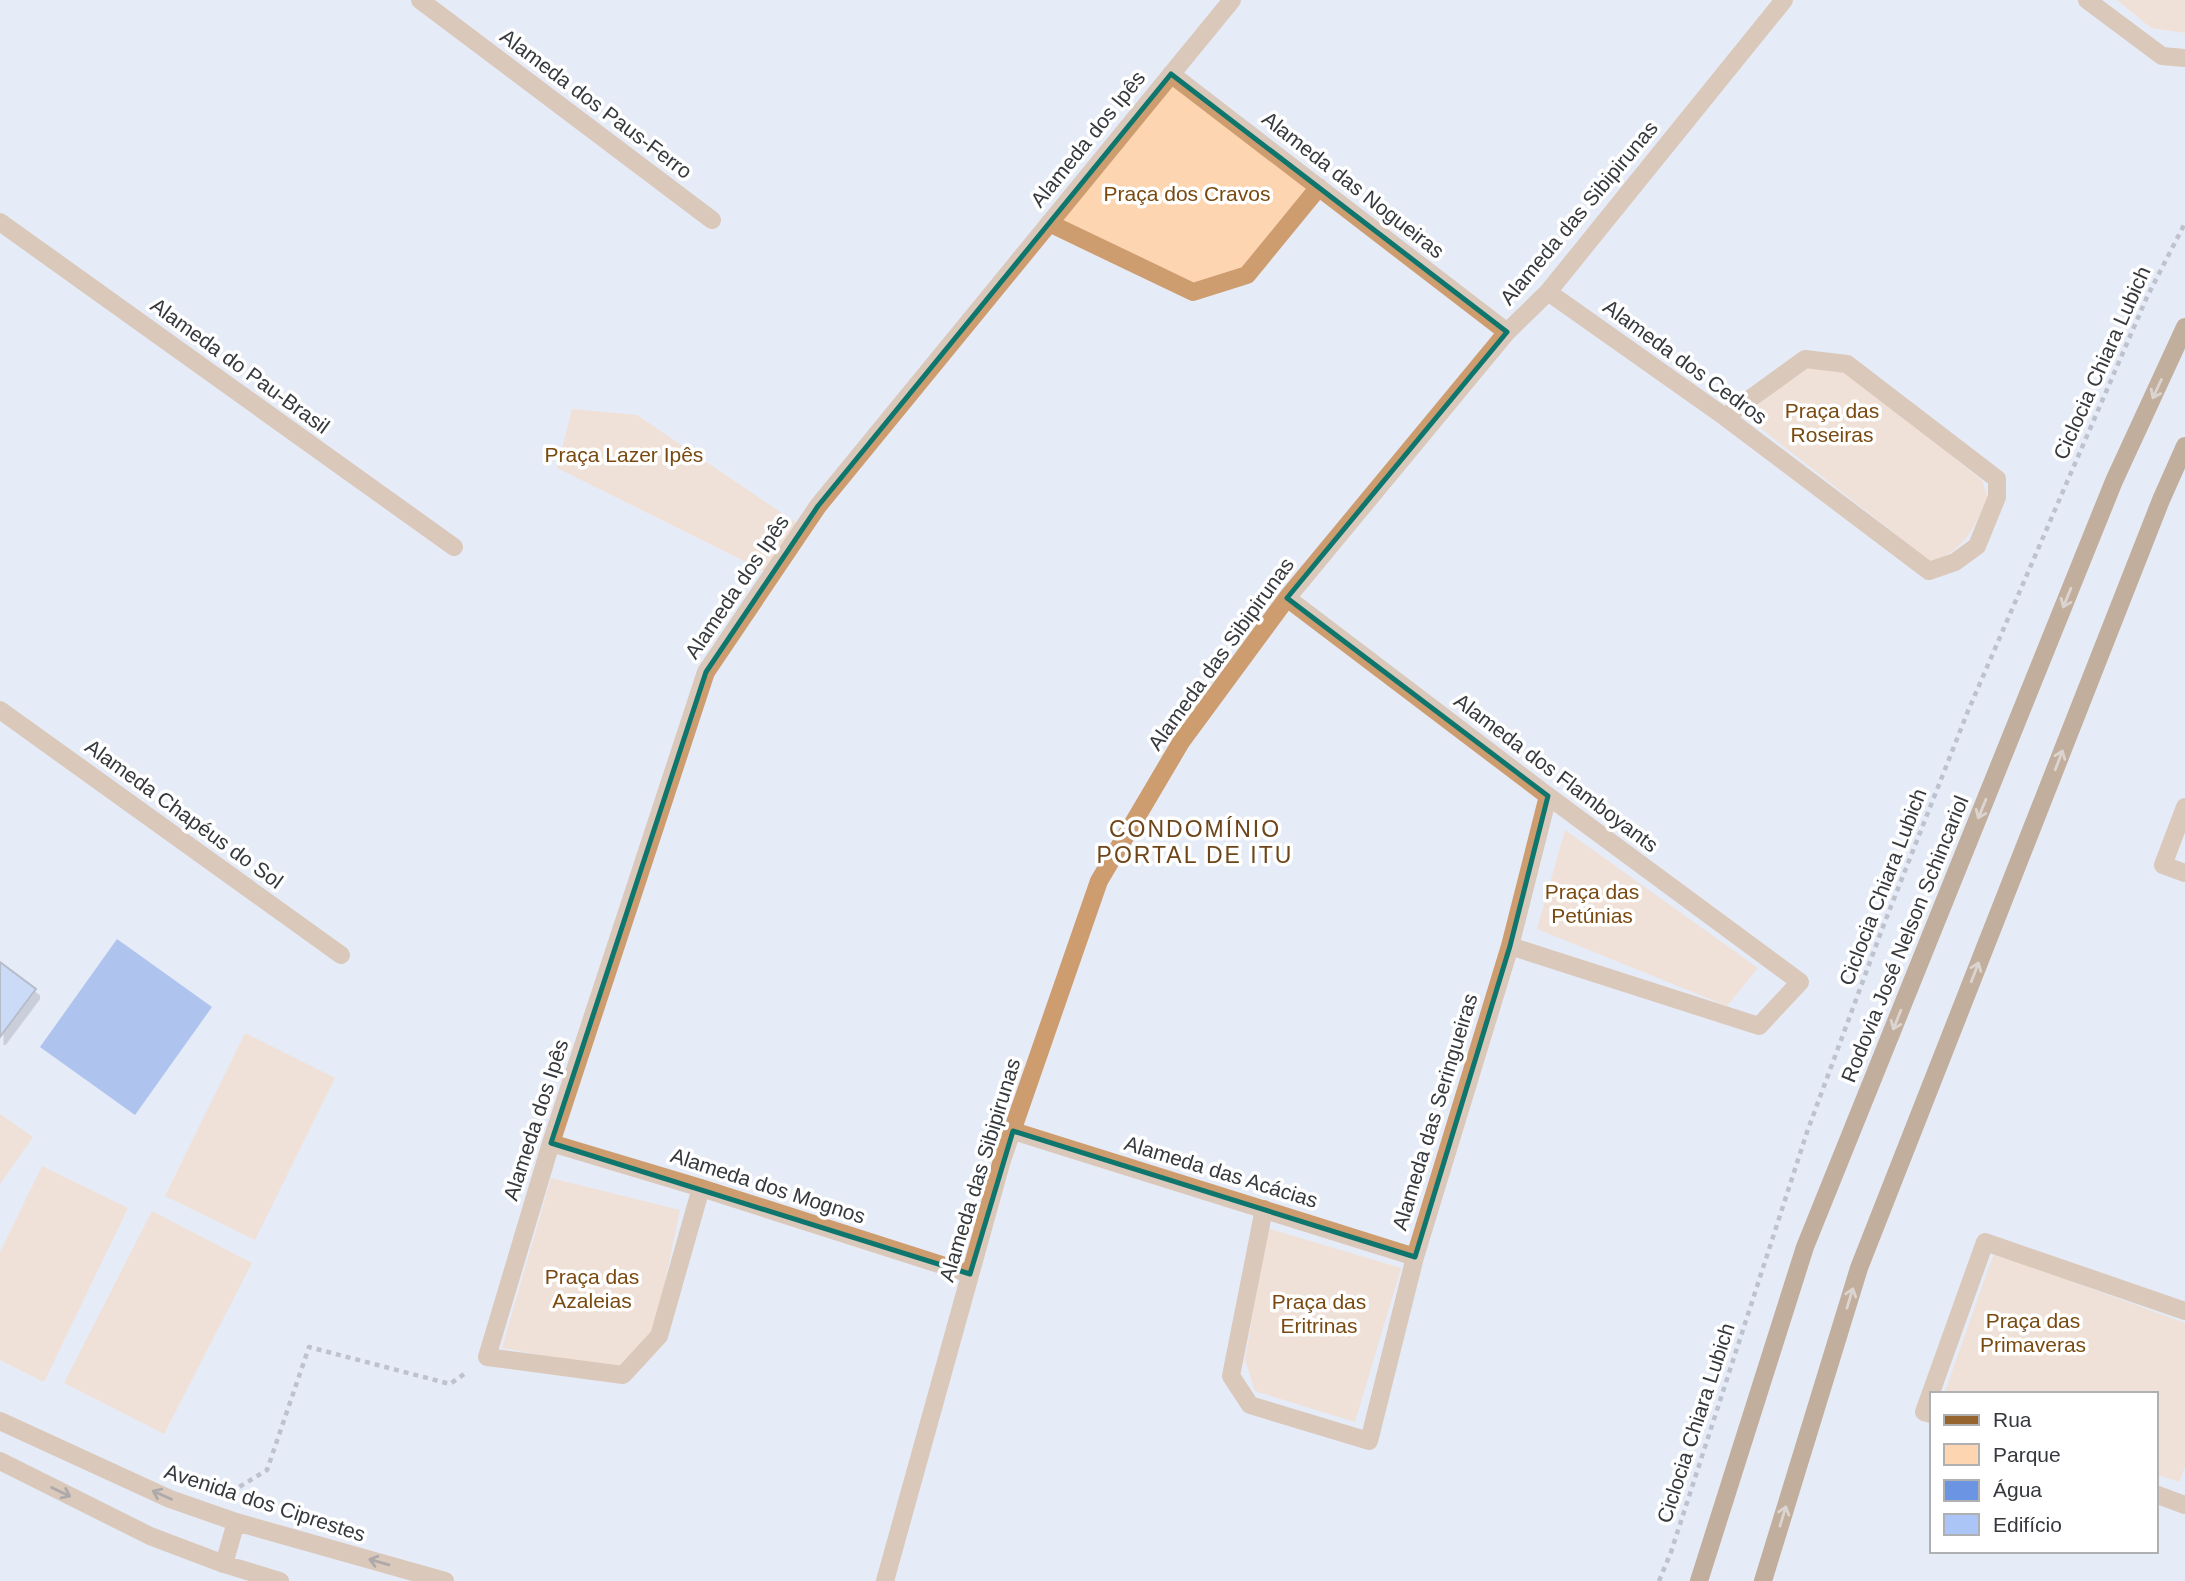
<svg xmlns="http://www.w3.org/2000/svg" width="2185" height="1581" font-family="Helvetica,sans-serif">
<defs>
<filter id="shadow"><feDropShadow dx="4.5" dy="8" stdDeviation="0" flood-color="#0004"/></filter>
</defs>
<rect width="100%" height="100%" fill="#e5ebf7"/>
<path fill="#fdd5b1" d="M 2117,0 L 2185,0 L 2185,33 L 2151,28 Z
M 1171,80 L 1314,187 L 1246,271 L 1192,288 L 1056,222 Z
M 1804,367 L 1845,371 L 1982,480 L 1988,499 C 1972,529 1966,550 1931,562 L 1745,416 Z
M 572,409 L 637,415 L 801,526 L 768,573 L 557,468 Z
M 1565,830 L 1758,968 L 1727,1006 L 1537,929 Z
M 245,1033 L 335,1078 L 255,1240 L 165,1196 Z
M 0,1114 L 33,1137 L 0,1184 Z
M 42,1166 L 128,1208 L 44,1382 L 0,1360 L 0,1252 Z
M 551,1178 L 680,1210 L 654,1334 L 620,1370 L 502,1348 Z
M 152,1211 L 252,1263 L 164,1434 L 64,1383 Z
M 1267,1228 L 1401,1268 L 1355,1422 L 1255,1391 L 1245,1360 Z
M 1994,1253 L 2185,1323 L 2185,1467 L 2179,1482 L 2155,1474 L 2155,1394 L 1944,1394 Z"/>
<path fill="#6b95e3" d="M 117,939 L 212,1007 L 135,1115 L 40,1047 Z"/>
<path fill="#aac5f6" stroke="#7d838d" stroke-width="2" filter="url(#shadow)" d="M 0,962 L 36,989 L 0,1037 Z"/>
<g fill="none" stroke-linecap="round" stroke-linejoin="round">
<path stroke="#8c9199" stroke-width="4.5" stroke-dasharray="5 5" stroke-linecap="butt" d="M 231,1492 L 267,1470 L 309,1347 L 450,1384 L 467,1372
M 1659,1581 L 1671,1552 L 1807,1132 L 1884,924 L 1968,711 L 2147,297 L 2185,223"/>
<path stroke="#cd9d6f" stroke-width="18" d="M 420,0 L 712,220
M 2087,0 L 2162,56 L 2185,58
M 1171,74 L 1507,332
M 0,222 L 454,547
M 1049,223 L 1193,292 L 1247,275 L 1319,187
M 1548,292 L 1725,417 L 1929,571 L 1955,562 L 1977,546 L 1997,497 L 1997,479 L 1847,364 L 1805,359 L 1725,417
M 1287,598 L 1548,796 L 1800,982 L 1759,1026 L 1510,946
M 0,710 L 341,955
M 2185,807 L 2163,865 L 2185,873
M 1013,1131 L 1415,1257
M 551,1143 L 701,1188 L 970,1274
M 701,1188 L 659,1336 L 623,1375 L 487,1357 L 551,1143 L 706,672 L 818,506 L 1232,0
M 1264,1209 L 1231,1376 L 1250,1405 L 1369,1441 L 1415,1257 L 1510,946 L 1548,796
M 1931,1414 L 1924,1412 L 1985,1242 L 2185,1311
M 0,1421 L 170,1499 L 236,1522 L 445,1581
M 0,1461 L 150,1536 L 224,1564 L 280,1581
M 2155,1494 L 2185,1505
M 224,1564 L 236,1522
M 885,1581 L 1002,1160 L 1099,881 L 1181,742 L 1287,598 L 1507,332 L 1548,292 L 1784,0"/>
<path stroke="#96642f" stroke-width="18" d="M 1699,1581 L 1805,1247 L 2114,481 L 2185,327
M 1763,1581 L 1859,1268 L 2161,500 L 2185,446"/>
</g>
<defs><path id="oneway-shaft" d="M-6 0H5M1.5-3L5.5 0L1.5 3" fill="none" stroke-width="1.6" stroke-linecap="round" stroke-linejoin="round" transform="scale(1.75)"/></defs>
<g stroke="#d0b9a1">
<use href="#oneway-shaft" transform="translate(2157 389) rotate(115)"/>
<use href="#oneway-shaft" transform="translate(2067 598) rotate(112)"/>
<use href="#oneway-shaft" transform="translate(2059 760) rotate(-69)"/>
<use href="#oneway-shaft" transform="translate(1982 809) rotate(112)"/>
<use href="#oneway-shaft" transform="translate(1975 972) rotate(-69)"/>
<use href="#oneway-shaft" transform="translate(1897 1020) rotate(112)"/>
<use href="#oneway-shaft" transform="translate(1850 1298) rotate(-73)"/>
<use href="#oneway-shaft" transform="translate(1783 1516) rotate(-73)"/>
</g>
<g stroke="#6b5c4e">
<use href="#oneway-shaft" transform="translate(61 1492) rotate(26)"/>
<use href="#oneway-shaft" transform="translate(162 1495) rotate(-156)"/>
<use href="#oneway-shaft" transform="translate(379 1562) rotate(-164)"/>
</g>
<path d="M0 0H2185V1581H0ZM 1171,74 L 1507,332 L 1287,598 L 1548,796 L 1510,946 L 1415,1257 L 1013,1131 L 970,1274 L 551,1143 L 706,672 L 818,506 Z" fill="#e5ebf7" fill-opacity=".55" fill-rule="evenodd"/>
<path fill="none" stroke="#0f766e" stroke-width="5" stroke-linejoin="round" d="M 1171,74 L 1507,332 L 1287,598 L 1548,796 L 1510,946 L 1415,1257 L 1013,1131 L 970,1274 L 551,1143 L 706,672 L 818,506 Z"/>
<g text-anchor="middle" stroke-width="7" stroke-linejoin="round" paint-order="stroke">
<g font-size="21" fill="#36393d" stroke="#fff">
<text transform="translate(596 104) rotate(37)" y="7">Alameda dos Paus-Ferro</text>
<text transform="translate(1088 139) rotate(-51)" y="7">Alameda dos Ipês</text>
<text transform="translate(1353 185) rotate(38)" y="7">Alameda das Nogueiras</text>
<text transform="translate(1579 213) rotate(-50)" y="7">Alameda das Sibipirunas</text>
<text transform="translate(1685 362) rotate(36)" y="7">Alameda dos Cedros</text>
<text transform="translate(2102 363) rotate(-66)" y="7">Ciclocia Chiara Lubich</text>
<text transform="translate(240 366) rotate(36)" y="7">Alameda do Pau-Brasil</text>
<text transform="translate(737 587) rotate(-56)" y="7">Alameda dos Ipês</text>
<text transform="translate(1221 654) rotate(-54)" y="7">Alameda das Sibipirunas</text>
<text transform="translate(1556 773) rotate(37)" y="7">Alameda dos Flamboyants</text>
<text transform="translate(184 814) rotate(36)" y="7">Alameda Chapéus do Sol</text>
<text transform="translate(1883 887) rotate(-69)" y="7">Ciclocia Chiara Lubich</text>
<text transform="translate(1905 939) rotate(-68)" y="7">Rodovia José Nelson Schincariol</text>
<text transform="translate(1435 1112) rotate(-73)" y="7">Alameda das Seringueiras</text>
<text transform="translate(536 1120) rotate(-72)" y="7">Alameda dos Ipês</text>
<text transform="translate(980 1170) rotate(-73)" y="7">Alameda das Sibipirunas</text>
<text transform="translate(1221 1172) rotate(17)" y="7">Alameda das Acácias</text>
<text transform="translate(768 1186) rotate(18)" y="7">Alameda dos Mognos</text>
<text transform="translate(1696 1423) rotate(-72)" y="7">Ciclocia Chiara Lubich</text>
<text transform="translate(265 1503) rotate(18)" y="7">Avenida dos Ciprestes</text>
</g>
<g font-size="21" fill="#794910" stroke="#fff">
<text x="1187" y="201">Praça dos Cravos</text>
<text x="1832" y="418">Praça das<tspan x="1832" dy="24">Roseiras</tspan></text>
<text x="624" y="462">Praça Lazer Ipês</text>
<text x="1592" y="899">Praça das<tspan x="1592" dy="24">Petúnias</tspan></text>
<text x="592" y="1284">Praça das<tspan x="592" dy="24">Azaleias</tspan></text>
<text x="1319" y="1309">Praça das<tspan x="1319" dy="24">Eritrinas</tspan></text>
<text x="2033" y="1328">Praça das<tspan x="2033" dy="24">Primaveras</tspan></text>
</g>
<g font-size="23" letter-spacing="2" fill="#6d451a" stroke="#fff">
<text x="1195" y="837">CONDOMÍNIO<tspan x="1195" dy="26">PORTAL DE ITU</tspan></text>
</g>
</g>
<rect x="1930" y="1392" width="228" height="161" fill="#ffffff" stroke="#afb0b1" stroke-width="2"/>
<rect x="1944" y="1415" width="35" height="10" fill="#96642f" stroke="#afb0b1" stroke-width="2"/>
<text x="1993" y="1427" font-size="21" fill="#36393d">Rua</text>
<rect x="1944" y="1444" width="35" height="21" fill="#fdd5b1" stroke="#afb0b1" stroke-width="2"/>
<text x="1993" y="1462" font-size="21" fill="#36393d">Parque</text>
<rect x="1944" y="1480" width="35" height="21" fill="#6b95e3" stroke="#afb0b1" stroke-width="2"/>
<text x="1993" y="1497" font-size="21" fill="#36393d">Água</text>
<rect x="1944" y="1514" width="35" height="21" fill="#aac5f6" stroke="#afb0b1" stroke-width="2"/>
<text x="1993" y="1532" font-size="21" fill="#36393d">Edifício</text>
</svg>
